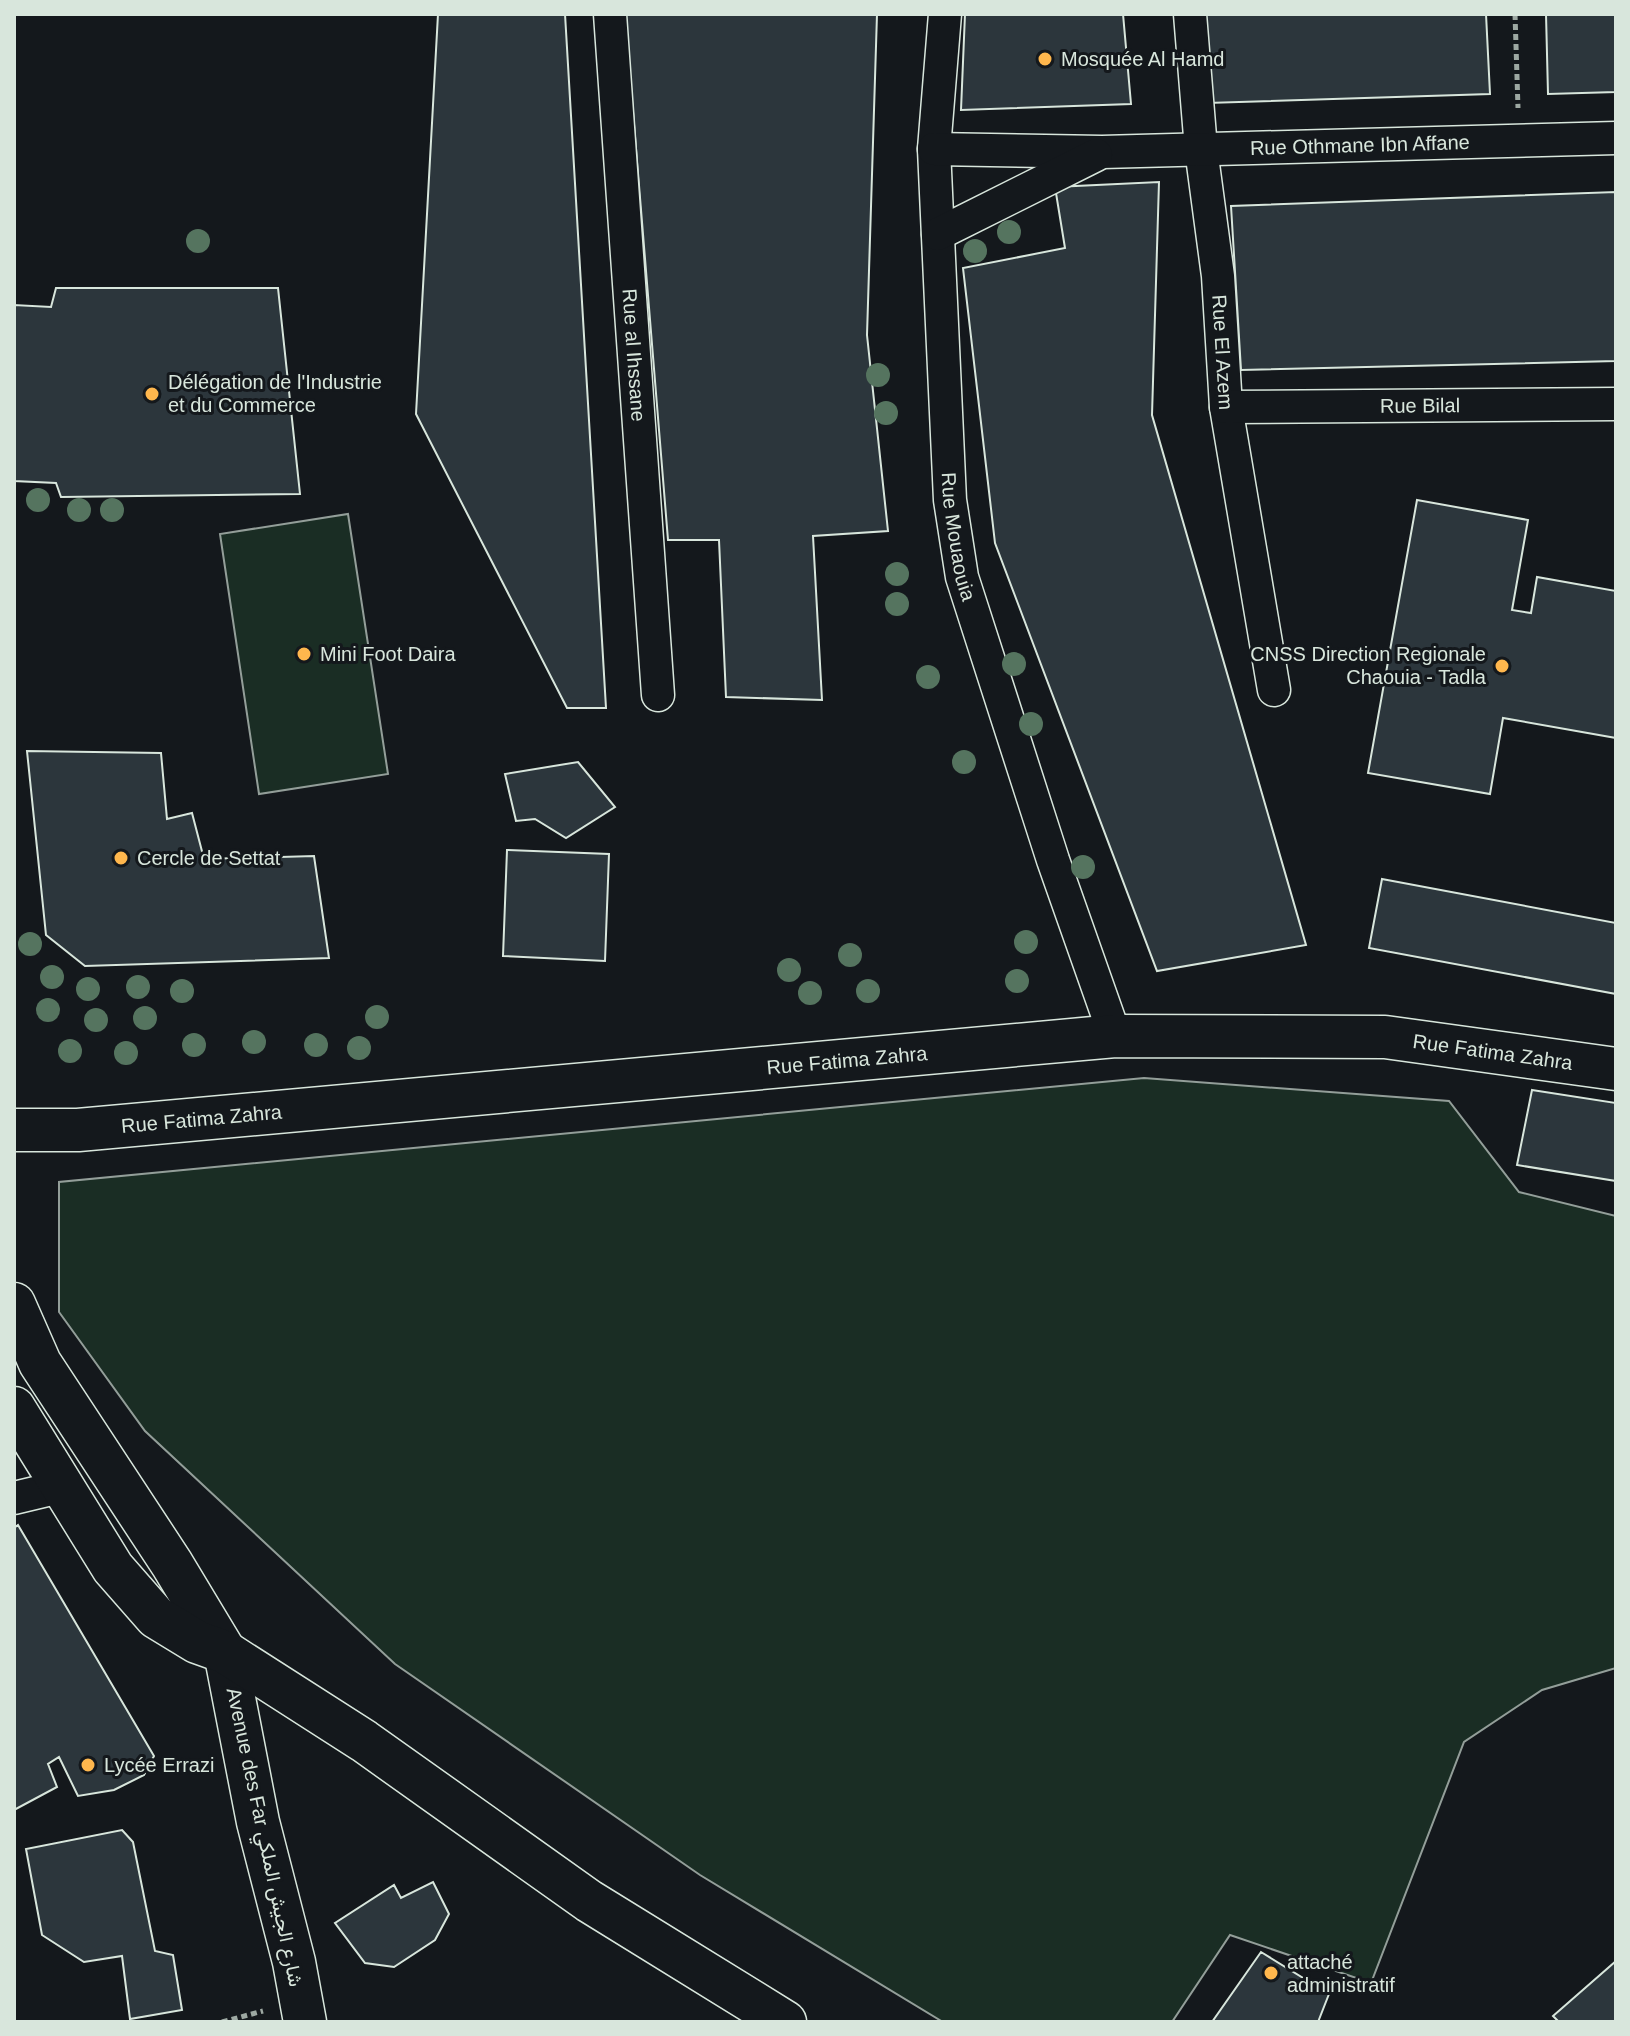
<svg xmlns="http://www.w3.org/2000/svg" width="1630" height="2036" font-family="Helvetica,Vazirmatn,sans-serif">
<rect width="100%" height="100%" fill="#14181c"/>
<path fill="#1a2d24" stroke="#939e99" stroke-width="2" d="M 348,514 L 388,774 L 259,794 L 220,534 Z
M 1144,1078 L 1449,1101 L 1519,1192 L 1616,1216 L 1616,1668 L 1542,1690 L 1464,1742 L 1371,1983 L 1230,1935 L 1172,2022 L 943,2022 L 700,1875 L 395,1664 L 145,1431 L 59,1312 L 59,1182 Z"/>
<path fill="#2c363c" stroke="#d8e6dc" stroke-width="2" d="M 438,14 L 565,14 L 606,708 L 567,708 L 416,414 Z
M 625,14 L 877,14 L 867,335 L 888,531 L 813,536 L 822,700 L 726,697 L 719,540 L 668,540 Z
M 965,14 L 1123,14 L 1131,104 L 961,110 Z
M 1204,14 L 1486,14 L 1490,94 L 1207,103 Z
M 1546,14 L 1616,14 L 1616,92 L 1548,94 Z
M 1159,182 L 1152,415 L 1306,945 L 1157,971 L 995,543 L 963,268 L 1065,248 L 1055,187 Z
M 1616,192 L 1616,361 L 1241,370 L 1231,206 Z
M 56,288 L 278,288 L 300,494 L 61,497 L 56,483 L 14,481 L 14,305 L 51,307 Z
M 1417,500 L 1528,520 L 1512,610 L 1531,613 L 1537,577 L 1616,591 L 1616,738 L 1503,718 L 1490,794 L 1368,773 Z
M 27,751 L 161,753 L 167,819 L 192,813 L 204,859 L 314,856 L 329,958 L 85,966 L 46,935 Z
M 578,762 L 615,807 L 566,838 L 535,819 L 516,821 L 505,774 Z
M 507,850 L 609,854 L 605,961 L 503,956 Z
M 1382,879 L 1616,923 L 1616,994 L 1369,948 Z
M 1532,1090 L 1616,1103 L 1616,1181 L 1517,1165 Z
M 18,1525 L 154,1756 L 144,1775 L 114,1790 L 78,1796 L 59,1757 L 48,1764 L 57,1787 L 14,1810 L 14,1528 Z
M 122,1830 L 133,1842 L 155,1951 L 173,1955 L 182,2010 L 130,2019 L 122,1956 L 84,1962 L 42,1935 L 26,1849 Z
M 433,1882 L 449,1914 L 435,1940 L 394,1967 L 365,1963 L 335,1923 L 394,1885 L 401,1898 Z
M 1261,1952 L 1329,1994 L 1318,2022 L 1212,2022 Z
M 1616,1961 L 1616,2022 L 1559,2022 L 1553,2016 Z"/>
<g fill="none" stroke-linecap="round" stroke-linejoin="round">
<g stroke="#d8e6dc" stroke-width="35">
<g id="minor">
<path id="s1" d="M 610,14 L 658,695"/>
<path id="s2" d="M 945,14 L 934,149 L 950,500 L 962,577 L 1053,860 L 1115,1036"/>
<path id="s3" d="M 1190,14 L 1201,149 L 1218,276 L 1226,407 L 1274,690"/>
<path id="s4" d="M 934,149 L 1102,152 L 1616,138"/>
<path d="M 938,234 L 1096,155"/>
<path id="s5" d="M 1226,407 L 1616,404"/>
<path d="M 14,1498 L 64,1486"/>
</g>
</g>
<g stroke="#d8e6dc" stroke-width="45">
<g id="tertiary">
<path id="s6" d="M 14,1130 L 78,1130 L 1115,1036 L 1385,1037 L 1616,1069"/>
<path d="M 14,1304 L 40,1363 L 172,1564 L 225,1652 L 258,1822 L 294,1962 L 305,2022"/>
<path d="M 14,1408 L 113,1568 L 156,1617 L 197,1642 L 225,1652 L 364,1741 L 589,1901 L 785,2022"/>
</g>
</g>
<path stroke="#9da8a2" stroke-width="5" stroke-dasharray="6 4" stroke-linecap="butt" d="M 1515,14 L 1518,108
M 222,2022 L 263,2011"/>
<use href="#minor" stroke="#14181c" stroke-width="32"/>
<use href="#tertiary" stroke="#14181c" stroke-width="42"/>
</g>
<g fill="#55745f">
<circle cx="1009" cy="232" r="12"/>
<circle cx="198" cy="241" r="12"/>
<circle cx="975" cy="251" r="12"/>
<circle cx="878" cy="375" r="12"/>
<circle cx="886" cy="413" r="12"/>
<circle cx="38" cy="500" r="12"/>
<circle cx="79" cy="510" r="12"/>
<circle cx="112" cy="510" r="12"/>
<circle cx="897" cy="574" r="12"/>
<circle cx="897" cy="604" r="12"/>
<circle cx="1014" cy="664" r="12"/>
<circle cx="928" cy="677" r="12"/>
<circle cx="1031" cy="724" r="12"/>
<circle cx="964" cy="762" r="12"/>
<circle cx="1083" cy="867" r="12"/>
<circle cx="1026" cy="942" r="12"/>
<circle cx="30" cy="944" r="12"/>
<circle cx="850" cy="955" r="12"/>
<circle cx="789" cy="970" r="12"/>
<circle cx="52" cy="977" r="12"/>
<circle cx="1017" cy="981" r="12"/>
<circle cx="138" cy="987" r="12"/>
<circle cx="88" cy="989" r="12"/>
<circle cx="182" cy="991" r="12"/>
<circle cx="868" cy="991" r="12"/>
<circle cx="810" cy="993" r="12"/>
<circle cx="48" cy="1010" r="12"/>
<circle cx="377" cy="1017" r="12"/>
<circle cx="145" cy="1018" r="12"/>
<circle cx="96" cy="1020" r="12"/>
<circle cx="254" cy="1042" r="12"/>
<circle cx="194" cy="1045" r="12"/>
<circle cx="316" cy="1045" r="12"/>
<circle cx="359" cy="1048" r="12"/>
<circle cx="70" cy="1051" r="12"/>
<circle cx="126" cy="1053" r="12"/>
</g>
<g fill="#ffb74d" stroke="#14181c" stroke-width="3">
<circle cx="1045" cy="59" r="8"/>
<circle cx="152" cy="394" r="8"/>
<circle cx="304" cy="654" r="8"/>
<circle cx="1502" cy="666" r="8"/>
<circle cx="121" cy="858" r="8"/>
<circle cx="88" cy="1765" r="8"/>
<circle cx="1271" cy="1973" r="8"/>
</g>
<g text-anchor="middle" stroke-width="6" stroke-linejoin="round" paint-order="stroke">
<g font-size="20" fill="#d8e6dc" stroke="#14181c" text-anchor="start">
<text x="1061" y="66">Mosquée Al Hamd</text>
<text x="168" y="389">Délégation de l'Industrie<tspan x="168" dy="23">et du Commerce</tspan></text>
<text x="320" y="661">Mini Foot Daira</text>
<text x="1486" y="661" text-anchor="end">CNSS Direction Regionale<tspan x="1486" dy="23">Chaouia - Tadla</tspan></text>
<text x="137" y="865">Cercle de Settat</text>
<text x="104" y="1772">Lycée Errazi</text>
<text x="1287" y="1969">attaché<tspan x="1287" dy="23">administratif</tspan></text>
</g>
<g font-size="20" fill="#d8e6dc" stroke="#14181c">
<text dy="7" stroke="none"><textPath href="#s4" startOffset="426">Rue Othmane Ibn Affane</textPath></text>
<text dy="7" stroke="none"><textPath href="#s3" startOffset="340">Rue El Azem</textPath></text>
<text dy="7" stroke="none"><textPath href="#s1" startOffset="342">Rue al Ihssane</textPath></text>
<text dy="7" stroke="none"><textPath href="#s5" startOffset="194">Rue Bilal</textPath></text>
<text dy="7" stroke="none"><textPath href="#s2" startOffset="524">Rue Mouaouia</textPath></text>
<text dy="7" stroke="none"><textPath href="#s6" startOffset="1484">Rue Fatima Zahra</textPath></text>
<text dy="7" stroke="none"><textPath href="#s6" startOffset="836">Rue Fatima Zahra</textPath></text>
<text dy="7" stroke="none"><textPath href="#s6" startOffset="188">Rue Fatima Zahra</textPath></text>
<text transform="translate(265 1837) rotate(78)" y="7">Avenue des Far شارع الجيش الملكي</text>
</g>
</g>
<rect width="1630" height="2036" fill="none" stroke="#d8e6dc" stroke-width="32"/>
</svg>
